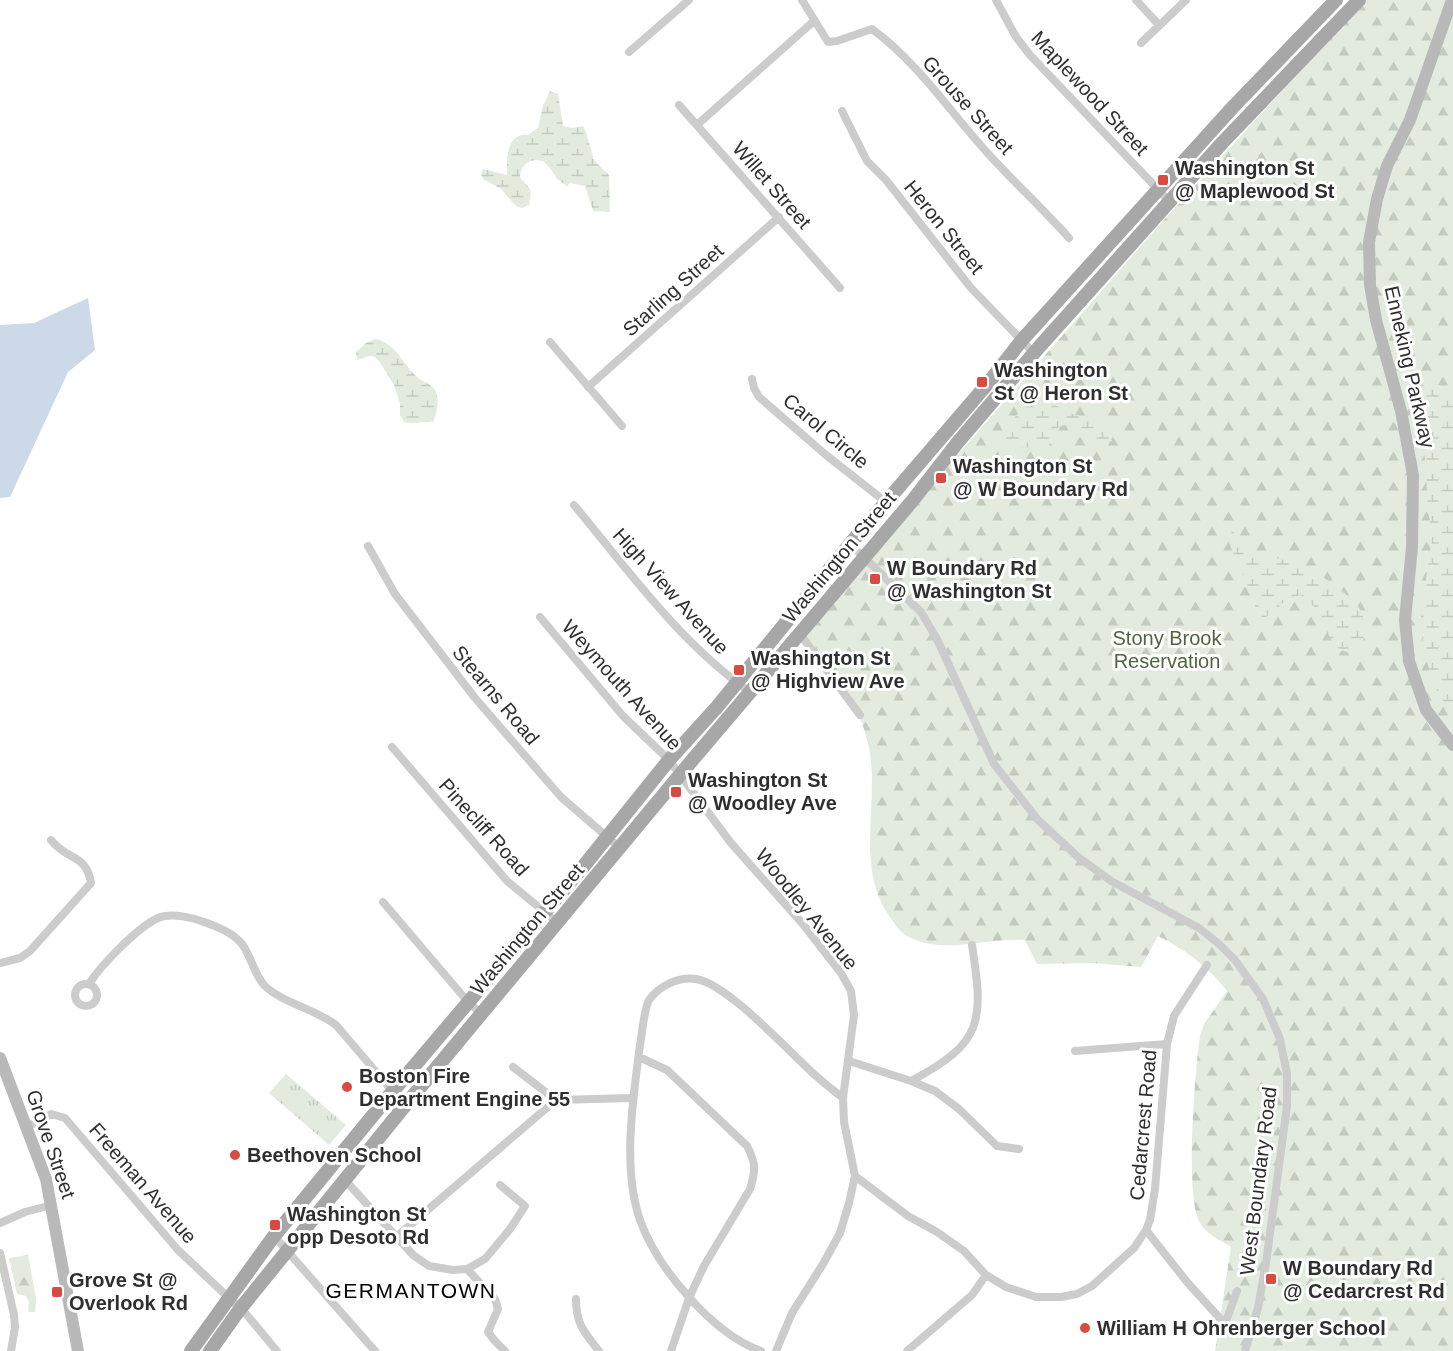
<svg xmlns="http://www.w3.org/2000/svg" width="1453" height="1351" font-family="Arial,sans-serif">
<defs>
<pattern id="forest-firs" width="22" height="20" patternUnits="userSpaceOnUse" patternTransform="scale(1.5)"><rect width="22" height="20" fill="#e3ebde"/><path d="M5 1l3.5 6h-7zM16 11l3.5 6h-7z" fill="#c3cabf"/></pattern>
<pattern id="wetland-marsh" width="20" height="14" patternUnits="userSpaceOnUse" patternTransform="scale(1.5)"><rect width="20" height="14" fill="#e3ebde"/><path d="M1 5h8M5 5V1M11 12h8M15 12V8" fill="none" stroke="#c3cabf"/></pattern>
<pattern id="park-tufts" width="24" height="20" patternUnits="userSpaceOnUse" patternTransform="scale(1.5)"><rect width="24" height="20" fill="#e3ebde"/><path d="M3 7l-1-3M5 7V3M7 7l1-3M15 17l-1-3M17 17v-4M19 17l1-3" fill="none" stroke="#c3cabf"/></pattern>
</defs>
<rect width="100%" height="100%" fill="#fff"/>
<path fill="url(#forest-firs)" d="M 1365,0 L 1453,0 L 1453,1351 L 1215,1351 L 1231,1247 C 1220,1240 1205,1234 1199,1221 C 1185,1193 1195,1070 1200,1036 L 1204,1024 L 1227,991 C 1208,967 1185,949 1158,936 L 1141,967 L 1092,963 L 1037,964 L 1025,940 C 989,937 948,954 913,939 C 902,935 896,926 890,917 C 854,866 880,804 869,748 C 859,701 836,666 800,634 L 1163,221 Z
M 28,1255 L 36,1298 L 35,1312 L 28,1312 L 29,1302 L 26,1296 L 17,1294 L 9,1258 Z"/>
<path fill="url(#wetland-marsh)" d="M 550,91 L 558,94 L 563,126 L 573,128 L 583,126 L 586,132 L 594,160 L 609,175 L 610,212 L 593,211 L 585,186 L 570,183 L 567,186 L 558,180 L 550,168 L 543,161 C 530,158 521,164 520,177 C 529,190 533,185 529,205 L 522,208 L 516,206 L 501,189 L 483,179 L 481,174 L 483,169 L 507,175 C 506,159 507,132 528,135 L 538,128 L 543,106 Z
M 375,339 C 394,341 403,364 416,376 C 421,381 432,384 435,390 C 440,397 437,415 433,422 C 423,421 414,425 404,422 L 400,415 L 400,404 L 394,385 L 379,361 L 375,357 L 370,356 L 357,360 L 356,352 L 366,343 Z
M 1410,370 L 1436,383 L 1453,397 L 1453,718 L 1432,682 L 1423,644 L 1421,614 L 1432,538 L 1428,509 L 1425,458 L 1407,400 L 1404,381 L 1405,373 Z
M 1040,397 L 1072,414 L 1097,419 L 1108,429 L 1112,441 C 1104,442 1087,439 1079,434 C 1069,427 1067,420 1055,430 L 1051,443 L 1047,447 L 1009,448 L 1005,444 C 1003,422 1023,408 1040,397 Z
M 1227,523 L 1247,553 C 1266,556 1288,559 1306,568 C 1321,574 1353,597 1361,611 C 1367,623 1365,641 1359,652 C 1323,659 1329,609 1300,595 L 1288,599 L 1266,617 L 1257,617 L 1254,600 L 1229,543 Z"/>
<path fill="url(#park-tufts)" d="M 286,1074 L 346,1125 L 329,1145 L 269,1093 Z"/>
<path fill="#ccd9e9" d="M 88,298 L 95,350 L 68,372 L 10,497 L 0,498 L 0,325 L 34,323 Z"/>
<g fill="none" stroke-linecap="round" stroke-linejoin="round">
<path stroke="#ccc" stroke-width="8" d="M 802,0 L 828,42 L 837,41 L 872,29 C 921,65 954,118 995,161 C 1019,187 1045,211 1069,238
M 996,0 L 1016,37 L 1030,55 L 1170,202
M 1136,0 L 1159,25
M 1141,43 L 1186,0
M 629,52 L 689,0
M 679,105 L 840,288
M 842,111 L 867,161 L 886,180 L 971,288 L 1034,353
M 698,124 L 814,21
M 550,342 L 622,426
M 752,379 L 754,388 L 759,397 L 826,455 L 887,503
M 588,387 L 779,217
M 574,505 C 628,570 680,643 750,692
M 850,544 L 921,612 L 937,639 L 994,764 L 1038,820 L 1078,857 L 1111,881 L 1199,928 L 1219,944 L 1235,960 L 1263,999 L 1280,1039 L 1287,1074 L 1287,1106 L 1266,1263 L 1258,1308 L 1245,1351
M 368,546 L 395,594 L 475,698 L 561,797 L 620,848
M 540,617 L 623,716 L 669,760 L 731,843 L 802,923 L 841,973 L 851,991 L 854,1015 L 843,1098 L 844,1122 L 855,1176 L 849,1203 L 840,1233 L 823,1264 L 792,1313 L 776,1351
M 800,634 L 860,715
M 392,747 L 507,881 L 558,923
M 383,902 L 468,1002 L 482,1014
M 0,963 L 20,958 L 30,951 L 91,883 C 86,853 67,861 51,840
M75 995a11 11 0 1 1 22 0a11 11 0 1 1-22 0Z
M 89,984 C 101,965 138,927 158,918 C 172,912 194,918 207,923 C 220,928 233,933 242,944 C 251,956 254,974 264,985 C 282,1003 315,1009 336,1025 L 405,1106
M 1075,1051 L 1167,1044
M 639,1057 L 667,1070 L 747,1146 C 756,1163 756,1170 750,1189 L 704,1266 L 689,1298 L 671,1351
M 849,1061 L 911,1081 C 983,1043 984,1022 972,945
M 513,1067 L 556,1100 L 632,1098
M 911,1081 L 935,1091 L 959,1109 L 997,1146 L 1019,1149
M 27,1127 L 51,1114 L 65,1118 L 178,1250 L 246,1314 L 277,1351
M 855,1176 L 908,1216 L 937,1232 L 964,1251 L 986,1275 L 1006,1287 L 1036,1297 L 1061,1297 L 1077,1294 L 1092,1286 L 1134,1248 L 1146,1230 L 1150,1220 L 1155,1189 L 1167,1044 L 1174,1016 L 1207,965
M 345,1180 L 413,1255 L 429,1266 L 453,1270 L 467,1269 L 485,1259 L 510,1229 L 525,1206 L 500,1185
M 0,1223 L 25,1212 L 52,1205
M 1146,1230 L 1187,1282 L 1225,1324
M 274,1236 L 375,1351
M 396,1237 L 556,1100
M 0,1253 L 14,1315 L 15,1327 L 11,1351
M 467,1269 L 495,1299 L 498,1309 L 488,1332 L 494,1340 L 505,1351
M 576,1299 C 576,1324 584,1332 599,1351
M 1225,1324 L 1237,1291
M 761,1351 C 713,1334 657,1268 640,1220 C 622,1168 633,1099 640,1045 C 642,1034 644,1009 649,1000 C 659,986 679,976 696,979 C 728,984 789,1052 815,1075 C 824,1083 834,1091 843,1098
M 907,1351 L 972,1295 L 986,1275"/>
<path stroke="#b9b9b9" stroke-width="12" d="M 1452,0 L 1410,120 L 1387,166 L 1377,199 L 1369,242 L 1370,285 L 1376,320 L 1401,411 L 1413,475 L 1412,547 L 1405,620 L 1409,661 L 1426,710 L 1453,745
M 0,1058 L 46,1179 L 78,1351"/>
<path stroke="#a7a7a7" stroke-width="14" d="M 191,1351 L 274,1236 L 393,1091 L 583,867 L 669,760 L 717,707 L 850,544 L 989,382 L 1022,340 L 1233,107 L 1336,0
M 210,1351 L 240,1309 L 403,1108 L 689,764 L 913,500 L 958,442 L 1040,346 L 1222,143 L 1359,0"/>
</g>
<g fill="#d64c41" stroke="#fff" stroke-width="2">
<rect x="1157" y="174" width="12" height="12" rx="3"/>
<rect x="976" y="376" width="12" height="12" rx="3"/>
<rect x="935" y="472" width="12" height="12" rx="3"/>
<rect x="869" y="573" width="12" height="12" rx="3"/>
<rect x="733" y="664" width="12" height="12" rx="3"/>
<rect x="670" y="786" width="12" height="12" rx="3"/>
<circle cx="347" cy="1087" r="6"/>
<circle cx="235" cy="1155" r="6"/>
<rect x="269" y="1219" width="12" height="12" rx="3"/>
<rect x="1265" y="1273" width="12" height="12" rx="3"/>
<rect x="51" y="1286" width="12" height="12" rx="3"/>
<circle cx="1085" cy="1328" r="6"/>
</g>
<g text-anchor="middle" stroke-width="6" stroke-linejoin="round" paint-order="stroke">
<g font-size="20" fill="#2f2f2f" stroke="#fff">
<text transform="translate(1090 93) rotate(47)" y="7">Maplewood Street</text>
<text transform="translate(968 105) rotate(48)" y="7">Grouse Street</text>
<text transform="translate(772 185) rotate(49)" y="7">Willet Street</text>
<text transform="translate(944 227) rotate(51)" y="7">Heron Street</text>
<text transform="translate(673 290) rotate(-42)" y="7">Starling Street</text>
<text transform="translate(1410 367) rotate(77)" y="7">Enneking Parkway</text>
<text transform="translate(826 431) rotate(40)" y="7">Carol Circle</text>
<text transform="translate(839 557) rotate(-50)" y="7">Washington Street</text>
<text transform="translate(671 591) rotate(48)" y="7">High View Avenue</text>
<text transform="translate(622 685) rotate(48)" y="7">Weymouth Avenue</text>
<text transform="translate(496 695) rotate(50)" y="7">Stearns Road</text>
<text transform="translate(484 827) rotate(48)" y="7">Pinecliff Road</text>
<text transform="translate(807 909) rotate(51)" y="7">Woodley Avenue</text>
<text transform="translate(527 929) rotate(-50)" y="7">Washington Street</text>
<text transform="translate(1143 1125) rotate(-85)" y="7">Cedarcrest Road</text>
<text transform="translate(51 1144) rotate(71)" y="7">Grove Street</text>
<text transform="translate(1258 1181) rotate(-83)" y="7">West Boundary Road</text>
<text transform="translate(143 1183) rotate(49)" y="7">Freeman Avenue</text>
</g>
<g font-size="20" font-weight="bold" fill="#2f2f2f" stroke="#fff" text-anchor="start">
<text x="1175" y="175">Washington St<tspan x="1175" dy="23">@ Maplewood St</tspan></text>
<text x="994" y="377">Washington<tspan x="994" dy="23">St @ Heron St</tspan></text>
<text x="953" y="473">Washington St<tspan x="953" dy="23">@ W Boundary Rd</tspan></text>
<text x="887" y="575">W Boundary Rd<tspan x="887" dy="23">@ Washington St</tspan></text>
<text x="751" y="665">Washington St<tspan x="751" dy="23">@ Highview Ave</tspan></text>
<text x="688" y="787">Washington St<tspan x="688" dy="23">@ Woodley Ave</tspan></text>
<text x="359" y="1083">Boston Fire<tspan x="359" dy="23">Department Engine 55</tspan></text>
<text x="247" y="1162">Beethoven School</text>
<text x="287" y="1221">Washington St<tspan x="287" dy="23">opp Desoto Rd</tspan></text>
<text x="1283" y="1275">W Boundary Rd<tspan x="1283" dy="23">@ Cedarcrest Rd</tspan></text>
<text x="69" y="1287">Grove St @<tspan x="69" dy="23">Overlook Rd</tspan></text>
<text x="1097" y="1335">William H Ohrenberger School</text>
</g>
<g font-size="20" fill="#4c6740" stroke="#fff">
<text x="1167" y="645">Stony Brook<tspan x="1167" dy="23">Reservation</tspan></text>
</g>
<g font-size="21" letter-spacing="1.5" fill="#000" stroke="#fff">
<text x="411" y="1298">GERMANTOWN</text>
</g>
</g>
</svg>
